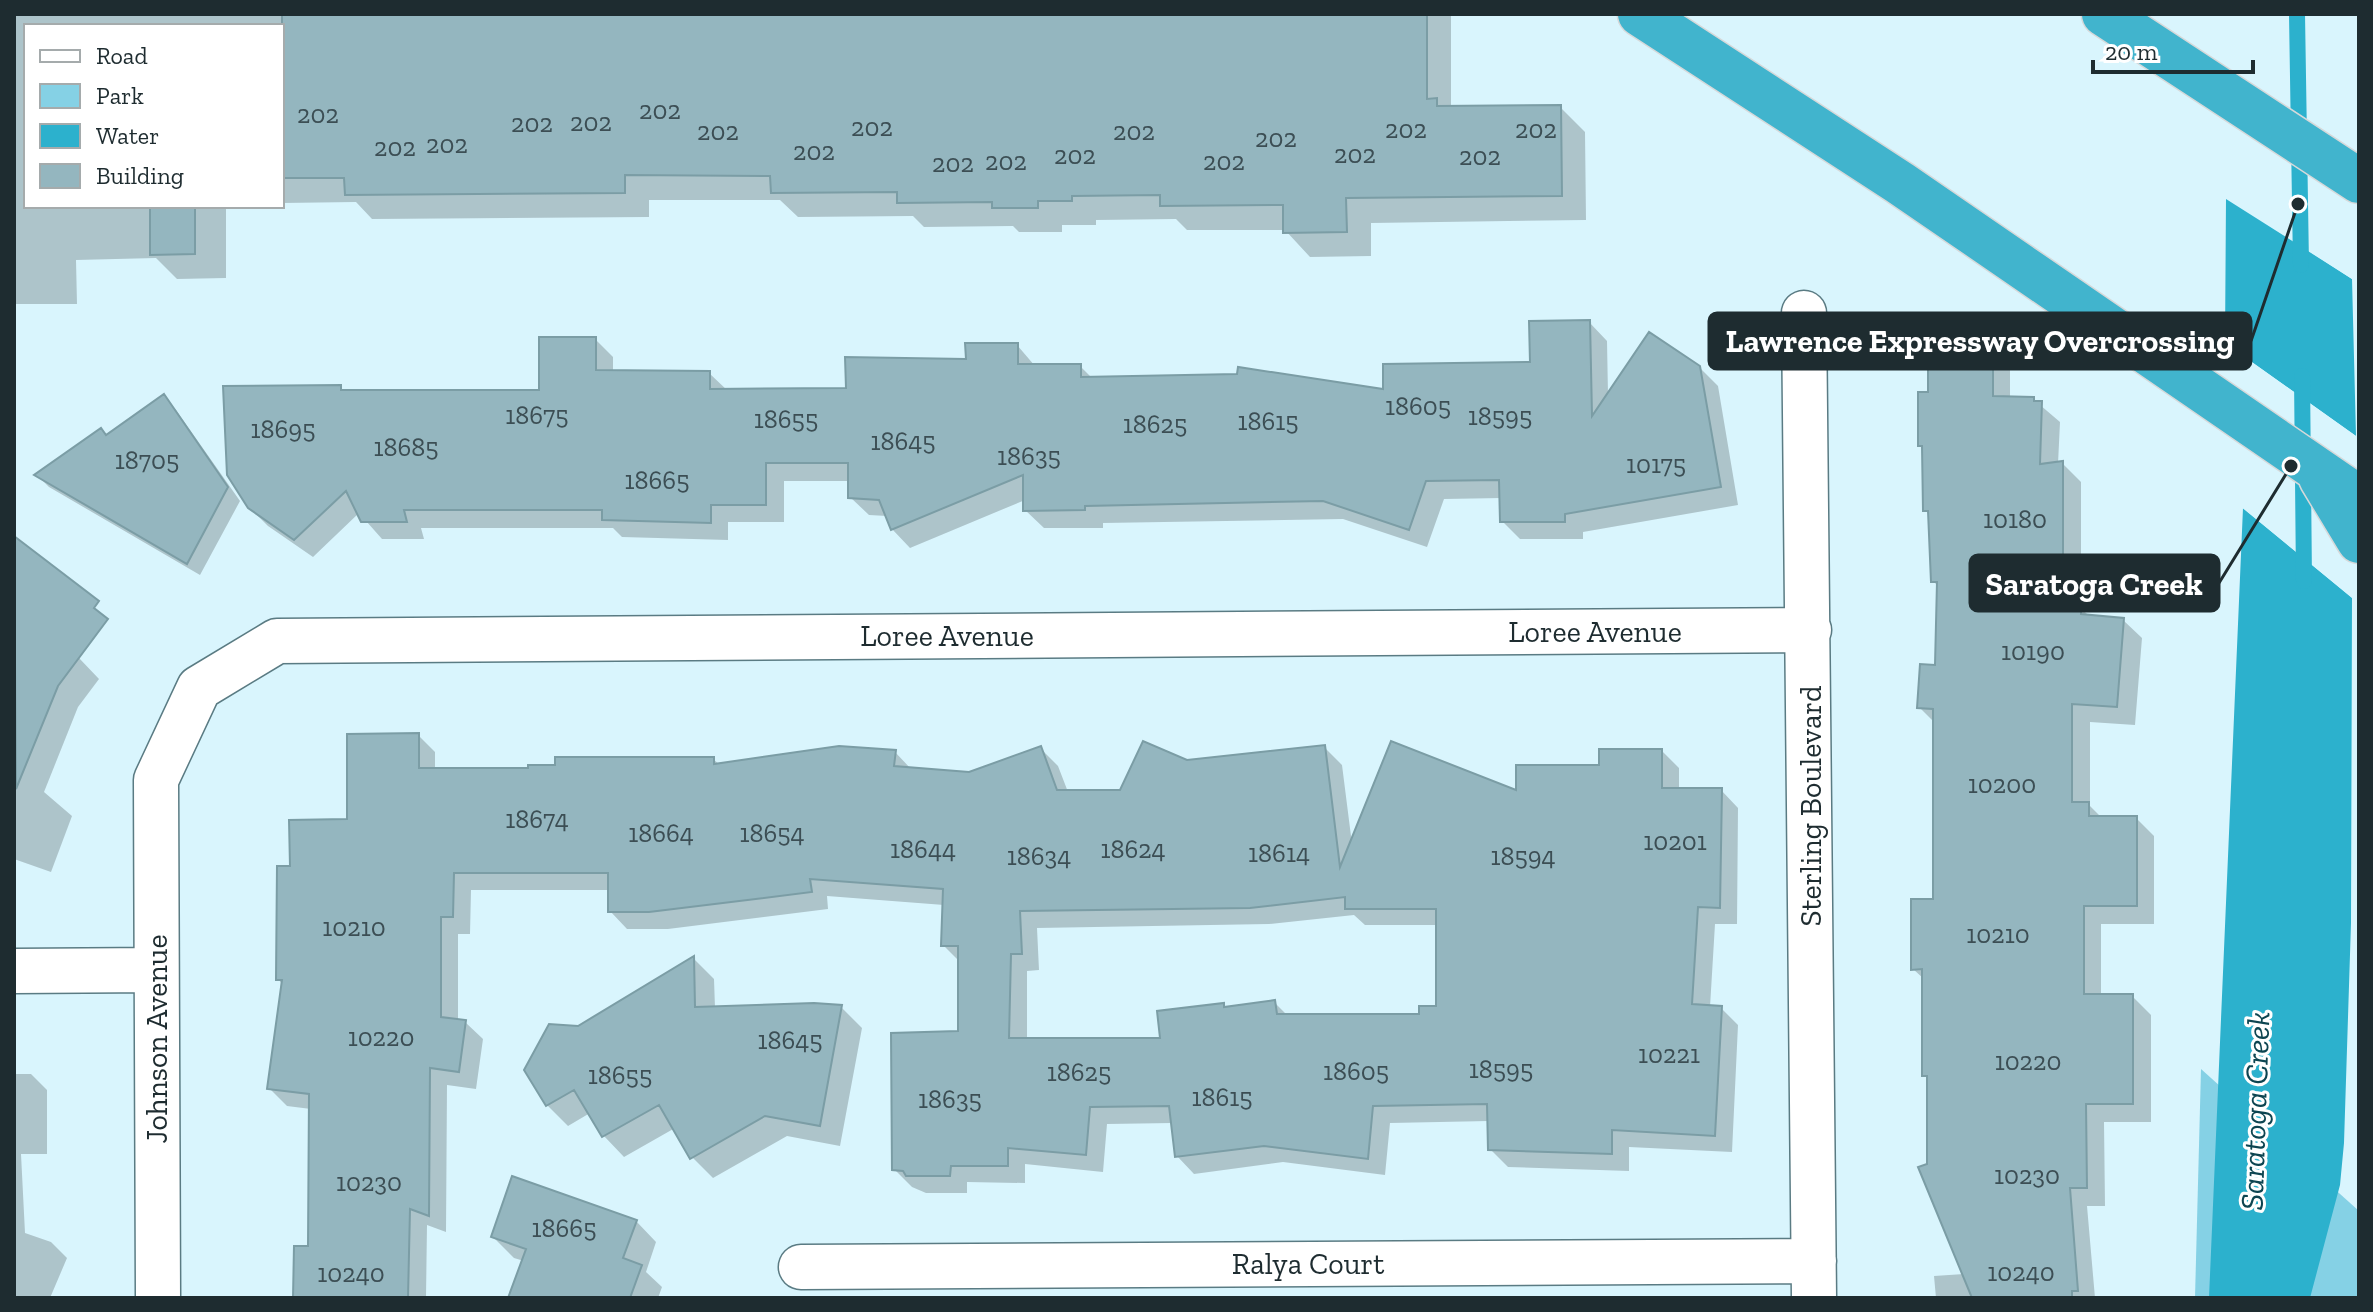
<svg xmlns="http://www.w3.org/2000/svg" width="2373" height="1312" font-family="'Zilla Slab',serif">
<rect width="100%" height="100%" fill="#d9f5fd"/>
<path fill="#85d1e5" d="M 2201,1069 L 2359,1211 L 2359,1298 L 2195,1298 Z"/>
<path fill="#2cb1cd" d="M 2226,199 L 2352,279 L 2356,436 L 2225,343 Z
M 2243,508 L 2352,598 L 2351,923 L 2344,1143 L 2340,1185 L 2310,1298 L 2209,1298 Z"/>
<path fill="#d9f5fd" d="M 2224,196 L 2354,275 L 2356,281 L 2352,279 Z
M 2225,343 L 2356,436 L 2358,439 L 2225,348 Z
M 2246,505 L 2355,595 L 2356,601 L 2240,506 Z"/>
<path fill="#0003" fill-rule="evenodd" d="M 14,14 L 1451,14 L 1451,107 L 1560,107 L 1585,132 L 1586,220 L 1371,223 L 1371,256 L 1310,257 L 1285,230 L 1187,230 L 1176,219 L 1096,220 L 1096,225 L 1062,225 L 1062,232 L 1019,232 L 1013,226 L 924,227 L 913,216 L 798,217 L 780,200 L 649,200 L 649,217 L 372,219 L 356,202 L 282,203 L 282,26 L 26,26 L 26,206 L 226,206 L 226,278 L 177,279 L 156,258 L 76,260 L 77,304 L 14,304 Z
M 1589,322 L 1607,341 L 1608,395 L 1699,367 L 1718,386 L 1738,505 L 1583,532 L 1583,539 L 1520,539 L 1502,521 L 1502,498 L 1444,499 L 1427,547 L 1343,519 L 1103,523 L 1103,528 L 1044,528 L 1025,510 L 1025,500 L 910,548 L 892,529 L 887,516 L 869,515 L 850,497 L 850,481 L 784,481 L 784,522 L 728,522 L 728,540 L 622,537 L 613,528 L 421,528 L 424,539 L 382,539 L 359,513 L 313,557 L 268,526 L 249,507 L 340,387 L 346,392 L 541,392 L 595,339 L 613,357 L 613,372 L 709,373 L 728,391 L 848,390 L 1017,345 L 1035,366 L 1080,366 L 1093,379 L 1385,392 L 1532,364 Z
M 1992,346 L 2010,365 L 2010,399 L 2033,399 L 2060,422 L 2058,464 L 2062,463 L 2081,482 L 2081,608 L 2090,617 L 2123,620 L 2142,638 L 2135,725 L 2090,722 L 2090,806 L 2102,818 L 2136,818 L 2154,836 L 2154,924 L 2101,924 L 2101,996 L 2132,996 L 2151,1015 L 2151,1122 L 2104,1122 L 2105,1206 L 2087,1206 L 2095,1298 L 1936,1298 L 1934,1276 L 1964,1274 L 1929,1166 L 1924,979 L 1913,969 L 1935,901 L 1935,723 L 1919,707 L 1936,667 L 1939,587 L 1933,581 L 1931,515 L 1925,510 L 1925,449 L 1920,445 L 1930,394 Z
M 164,397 L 176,410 L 240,501 L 200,575 L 49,487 L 37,475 L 107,436 Z
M 14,632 L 79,658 L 99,679 L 78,707 L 44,792 L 72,816 L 51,872 L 14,859 Z
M 418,735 L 435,752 L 435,770 L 530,770 L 713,759 L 720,765 L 895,752 L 912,770 L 970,774 L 1040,748 L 1058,766 L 1068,792 L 1121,792 L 1187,762 L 1324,747 L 1342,765 L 1352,844 L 1662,751 L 1679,768 L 1679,790 L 1721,790 L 1738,808 L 1737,924 L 1715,924 L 1710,1007 L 1721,1008 L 1738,1025 L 1732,1152 L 1629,1147 L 1629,1171 L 1508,1167 L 1490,1149 L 1489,1121 L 1390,1123 L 1385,1175 L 1283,1162 L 1194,1174 L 1177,1156 L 1173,1123 L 1107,1124 L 1103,1172 L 1025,1164 L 1025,1183 L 967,1182 L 967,1193 L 926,1193 L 912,1187 L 894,1169 L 960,1033 L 960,962 L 943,945 L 944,905 L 827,896 L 828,909 L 668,929 L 627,929 L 610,911 L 610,890 L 471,890 L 470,934 L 458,934 L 458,1021 L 465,1022 L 483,1039 L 476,1089 L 447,1085 L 446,1232 L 427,1225 L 426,1298 L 295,1298 L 310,1248 L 311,1109 L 287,1106 L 269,1088 L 283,985 L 278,979 L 292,868 L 349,821 ZM 1354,915 L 1365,925 L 1438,925 L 1438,1008 L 1421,1016 L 1288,1016 L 1274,1002 L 1226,1008 L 1223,1005 L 1163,1040 L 1027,1040 L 1027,971 L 1039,970 L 1037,928 L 1269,924 Z
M 693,958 L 714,979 L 715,1008 L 841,1007 L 862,1028 L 840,1146 L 787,1136 L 713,1178 L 692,1157 L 675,1128 L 624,1157 L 604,1136 L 590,1113 L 568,1126 L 547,1105 L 579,1028 Z
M 14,1074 L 31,1074 L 47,1090 L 47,1154 L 21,1154 L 25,1233 L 51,1242 L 67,1258 L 50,1298 L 14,1298 Z
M 636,1221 L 656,1242 L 646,1272 L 662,1287 L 658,1298 L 510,1298 L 524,1261 L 514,1258 L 493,1237 Z"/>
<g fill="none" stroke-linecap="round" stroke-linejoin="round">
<path stroke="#2cb1cd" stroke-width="16" d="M 2297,14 L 2301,265
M 2302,376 L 2304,581"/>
</g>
<path fill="#94b6bf" stroke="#7b9da5" stroke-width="2" fill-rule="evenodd" d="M 282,14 L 1427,14 L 1427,99 L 1437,98 L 1437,106 L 1561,105 L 1562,196 L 1346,198 L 1347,232 L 1283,233 L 1283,205 L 1160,206 L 1160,195 L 1072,196 L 1072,201 L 1038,201 L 1038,208 L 992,208 L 992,202 L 897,203 L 897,192 L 771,193 L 770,176 L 625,175 L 625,193 L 345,195 L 344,178 L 282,178 Z
M 150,206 L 195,206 L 195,254 L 150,255 Z
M 1590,320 L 1592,416 L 1649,332 L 1700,366 L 1721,487 L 1565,514 L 1565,522 L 1500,522 L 1499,480 L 1426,481 L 1409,530 L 1323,501 L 1085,506 L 1085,510 L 1023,511 L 1023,475 L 891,530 L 879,500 L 848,498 L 848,463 L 766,463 L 766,505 L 711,505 L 711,523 L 602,520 L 602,510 L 404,510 L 407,522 L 361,522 L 346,491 L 294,540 L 248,508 L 227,475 L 223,386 L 341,385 L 341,390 L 539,390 L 539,337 L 596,337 L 596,370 L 710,371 L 710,389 L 846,388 L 845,357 L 966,359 L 965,343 L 1018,343 L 1018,364 L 1081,364 L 1081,377 L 1237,374 L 1238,367 L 1383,389 L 1383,364 L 1530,362 L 1529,321 Z
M 1928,343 L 1993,344 L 1993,396 L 2034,397 L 2034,401 L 2042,401 L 2040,464 L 2063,461 L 2063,604 L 2081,606 L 2081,614 L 2124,618 L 2117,707 L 2072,704 L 2072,802 L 2089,802 L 2089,816 L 2137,816 L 2137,906 L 2084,906 L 2084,994 L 2133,994 L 2133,1104 L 2086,1104 L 2087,1188 L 2070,1188 L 2078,1291 L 2072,1291 L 2072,1298 L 1972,1298 L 1918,1167 L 1927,1164 L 1927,1076 L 1922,1076 L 1922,969 L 1911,970 L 1911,899 L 1933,899 L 1933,709 L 1917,708 L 1920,664 L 1935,665 L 1937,582 L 1931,582 L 1928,511 L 1923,511 L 1922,446 L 1918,446 L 1918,392 L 1928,392 Z
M 164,394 L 228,487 L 187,564 L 34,475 L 101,428 L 106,435 Z
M 14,536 L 99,601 L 94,608 L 108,619 L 58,686 L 16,789 Z
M 419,733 L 419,768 L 528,768 L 528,765 L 555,765 L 555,757 L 714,757 L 714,764 L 839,746 L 896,750 L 894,766 L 969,772 L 1041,746 L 1057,790 L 1120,790 L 1143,741 L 1187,760 L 1325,745 L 1340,867 L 1391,741 L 1516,790 L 1516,765 L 1599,765 L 1599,749 L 1662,749 L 1662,788 L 1722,788 L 1720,908 L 1698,907 L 1692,1004 L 1722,1006 L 1715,1136 L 1612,1130 L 1612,1154 L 1488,1150 L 1487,1104 L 1373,1106 L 1368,1159 L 1264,1146 L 1175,1157 L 1169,1106 L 1090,1107 L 1086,1155 L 1008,1148 L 1008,1166 L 951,1166 L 950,1176 L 906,1176 L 903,1171 L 892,1170 L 891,1033 L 958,1031 L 958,946 L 941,946 L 943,889 L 810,879 L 812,892 L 649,912 L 608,912 L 608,873 L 454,873 L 453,917 L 441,917 L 441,1017 L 466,1020 L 459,1072 L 430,1068 L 429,1216 L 410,1209 L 408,1298 L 293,1298 L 294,1246 L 308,1246 L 309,1094 L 267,1089 L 282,980 L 276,980 L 277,866 L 290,866 L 289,820 L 347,819 L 347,734 ZM 1345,897 L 1345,909 L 1436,909 L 1436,1006 L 1419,1006 L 1419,1014 L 1277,1014 L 1275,1000 L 1224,1007 L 1224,1003 L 1157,1011 L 1160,1038 L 1009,1038 L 1011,954 L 1022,954 L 1020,911 L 1250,908 Z
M 694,956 L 695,1007 L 814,1003 L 842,1005 L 820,1126 L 765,1116 L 690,1159 L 659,1105 L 602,1137 L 574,1090 L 546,1106 L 524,1070 L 549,1024 L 578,1026 Z
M 512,1176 L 637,1220 L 623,1258 L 642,1265 L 630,1298 L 508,1298 L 526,1249 L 491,1237 Z"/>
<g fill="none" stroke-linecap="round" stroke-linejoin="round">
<g stroke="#5a7b83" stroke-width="47">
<path id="street" d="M 1804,313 L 1814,1298
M 14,971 L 156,970
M 801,1267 L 1814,1261
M 158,1298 L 156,780 L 199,688 L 277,641 L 1809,630"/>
</g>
<g stroke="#d6d9da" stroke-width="47">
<path id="highway" d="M 1640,14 L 1900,183 L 2359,498
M 2104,14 L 2359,181
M 2321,478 L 2359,541"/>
</g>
<use href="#street" stroke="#fff" stroke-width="44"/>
<use href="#highway" stroke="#41b4cd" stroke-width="44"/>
</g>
<g text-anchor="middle" stroke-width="6" stroke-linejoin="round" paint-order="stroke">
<g font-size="26" fill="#3c4e54">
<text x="660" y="119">202</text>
<text x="318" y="123">202</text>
<text x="591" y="131">202</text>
<text x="532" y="132">202</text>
<text x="872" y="136">202</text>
<text x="1406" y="138">202</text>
<text x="1536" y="138">202</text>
<text x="718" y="140">202</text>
<text x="1134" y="140">202</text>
<text x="1276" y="147">202</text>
<text x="447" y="153">202</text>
<text x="395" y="156">202</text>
<text x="814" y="160">202</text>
<text x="1355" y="163">202</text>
<text x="1075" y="164">202</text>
<text x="1480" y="165">202</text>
<text x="1006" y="170">202</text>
<text x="1224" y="170">202</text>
<text x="953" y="172">202</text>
<text x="1418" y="415">18605</text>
<text x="537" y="424">18675</text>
<text x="1500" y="425">18595</text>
<text x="786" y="428">18655</text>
<text x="1268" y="430">18615</text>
<text x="1155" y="433">18625</text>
<text x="283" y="438">18695</text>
<text x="903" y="450">18645</text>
<text x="406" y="456">18685</text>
<text x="1029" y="465">18635</text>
<text x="147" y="469">18705</text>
<text x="1656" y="473">10175</text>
<text x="657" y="489">18665</text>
<text x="2015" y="528">10180</text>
<text x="2033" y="660">10190</text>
<text x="2002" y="793">10200</text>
<text x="537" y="828">18674</text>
<text x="661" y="842">18664</text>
<text x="772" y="842">18654</text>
<text x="1675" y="850">10201</text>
<text x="923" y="858">18644</text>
<text x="1133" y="858">18624</text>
<text x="1279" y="862">18614</text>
<text x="1039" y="865">18634</text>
<text x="1523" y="865">18594</text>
<text x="354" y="936">10210</text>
<text x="1998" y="943">10210</text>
<text x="381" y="1046">10220</text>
<text x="790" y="1049">18645</text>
<text x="1669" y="1063">10221</text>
<text x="2028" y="1070">10220</text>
<text x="1501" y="1078">18595</text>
<text x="1356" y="1080">18605</text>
<text x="1079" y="1081">18625</text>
<text x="620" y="1084">18655</text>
<text x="1222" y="1106">18615</text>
<text x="950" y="1108">18635</text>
<text x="2027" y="1184">10230</text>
<text x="369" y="1191">10230</text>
<text x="564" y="1237">18665</text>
<text x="2021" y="1281">10240</text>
<text x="351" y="1282">10240</text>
</g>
<g font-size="30" fill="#1e2c30" stroke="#fff">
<text x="1595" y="642">Loree Avenue</text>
<text x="947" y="646">Loree Avenue</text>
<text transform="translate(1811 806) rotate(-90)" y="10">Sterling Boulevard</text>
<text transform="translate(157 1039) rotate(-90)" y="10">Johnson Avenue</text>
<text x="1308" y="1274">Ralya Court</text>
</g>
<g font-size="32" font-style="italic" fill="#0d4551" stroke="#fff">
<text transform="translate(2255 1111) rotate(-88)" y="11">Saratoga Creek</text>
</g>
</g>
<path fill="none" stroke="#1e2c30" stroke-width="3" d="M2298 204L2251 341M2291 466L2219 583"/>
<g fill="#1e2c30" stroke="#fff" stroke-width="3">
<circle cx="2298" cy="204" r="8"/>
<circle cx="2291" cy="466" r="8"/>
</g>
<g fill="#1e2c30" stroke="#1e2c30" stroke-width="3">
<rect x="1709" y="313" width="542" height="56" rx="8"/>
<rect x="1970" y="555" width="249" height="56" rx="8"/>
</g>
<g font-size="32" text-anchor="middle" font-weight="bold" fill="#fff">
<text x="1980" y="352">Lawrence Expressway Overcrossing</text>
<text x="2094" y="595">Saratoga Creek</text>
</g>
<rect width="2373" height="1312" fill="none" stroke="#1e2c30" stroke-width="32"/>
<rect x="24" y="24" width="260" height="184" fill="#ffffff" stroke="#a5abac" stroke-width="2"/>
<rect x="40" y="50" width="40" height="12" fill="#ffffff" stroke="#a5abac" stroke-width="2"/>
<text x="96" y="64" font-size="24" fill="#1e2c30">Road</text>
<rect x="40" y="84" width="40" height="24" fill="#85d1e5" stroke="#a5abac" stroke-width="2"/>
<text x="96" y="104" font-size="24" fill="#1e2c30">Park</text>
<rect x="40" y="124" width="40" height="24" fill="#2cb1cd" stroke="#a5abac" stroke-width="2"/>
<text x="96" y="144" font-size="24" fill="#1e2c30">Water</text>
<rect x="40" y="164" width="40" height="24" fill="#94b6bf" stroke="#a5abac" stroke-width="2"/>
<text x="96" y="184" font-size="24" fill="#1e2c30">Building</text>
<path d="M2093 60v12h160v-12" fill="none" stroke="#1e2c30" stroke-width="4"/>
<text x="2105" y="60" font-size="24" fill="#1e2c30" stroke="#ffffff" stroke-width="6" paint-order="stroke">20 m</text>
</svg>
